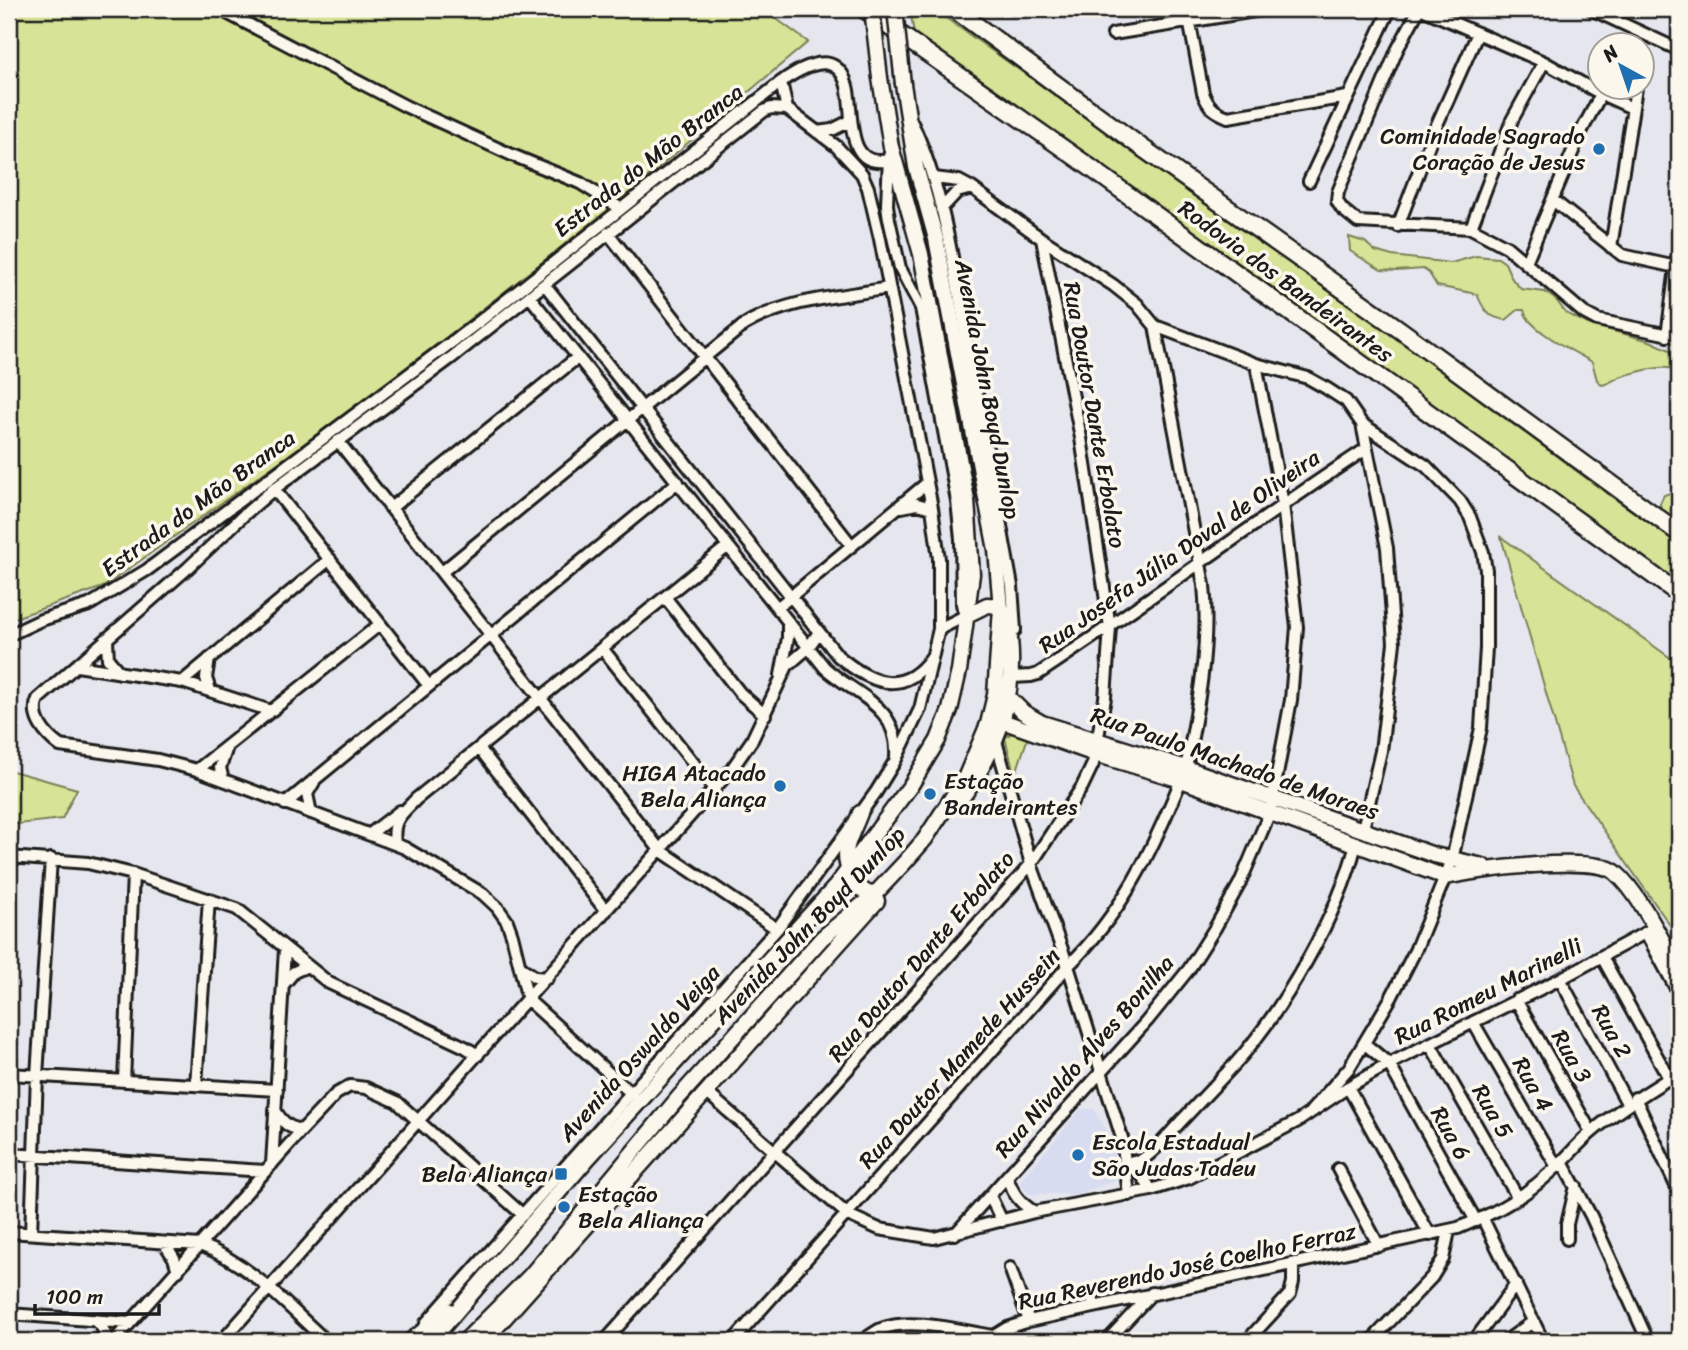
<svg xmlns="http://www.w3.org/2000/svg" width="1688" height="1350" font-family="Sriracha,sans-serif">
<rect width="100%" height="100%" fill="#e6e7ee"/>
<filter id="ink" filterUnits="userSpaceOnUse"><feTurbulence type="fractalNoise" baseFrequency=".0143" numOctaves="2"/><feDisplacementMap in="SourceGraphic" scale="14" xChannelSelector="R" yChannelSelector="G"/><feConvolveMatrix kernelMatrix="1 2 1 2 8 2 1 2 1" color-interpolation-filters="sRGB"/></filter>
<g filter="url(#ink)">
<path fill="#d7dcf0" d="M 1081,1109 L 1094,1109 L 1106,1131 L 1122,1179 L 1077,1194 L 1028,1194 L 1020,1181 Z"/>
<path fill="#d7e396" stroke="#7a8059" stroke-width="2" d="M 9,9 L 763,9 L 808,42 L 607,211 L 372,396 L 103,587 L 9,620 Z
M 910,9 L 933,9 L 1338,295 L 1609,495 L 1679,543 L 1679,584 L 1399,382 L 1271,286 L 914,34 Z
M 1349,237 L 1365,242 L 1375,251 L 1392,256 L 1451,263 L 1476,256 L 1498,258 L 1505,263 L 1512,279 L 1521,289 L 1545,292 L 1556,300 L 1566,313 L 1588,324 L 1650,341 L 1674,352 L 1679,351 L 1679,370 C 1661,364 1641,371 1623,376 C 1615,378 1610,384 1602,385 L 1597,380 L 1592,362 C 1575,352 1527,329 1524,310 L 1518,310 L 1506,320 C 1488,318 1483,309 1477,294 L 1437,286 L 1429,273 L 1423,269 L 1396,271 L 1381,270 L 1350,251 Z
M 1670,493 L 1679,494 L 1679,520 L 1672,519 L 1661,510 L 1660,503 L 1664,495 Z
M 1501,537 L 1679,664 L 1679,938 L 1573,786 Z
M 1014,731 L 1028,737 L 1015,776 L 1005,738 Z
M 9,770 L 77,789 L 62,819 L 9,825 Z"/>
<g fill="none" stroke-linecap="round" stroke-linejoin="round">
<g stroke="#1c1c1c" stroke-width="16">
<path id="minor" d="M 219,9 L 407,107 L 512,155 L 580,183 L 620,208
M 1187,9 L 1203,93 C 1208,107 1215,112 1228,117 L 1347,97
M 1419,9 L 1397,50 L 1338,192 L 1337,201 L 1342,209 L 1358,222 L 1471,228 L 1507,247 L 1584,313 L 1597,320 L 1679,337
M 1422,9 L 1544,62 L 1601,94 L 1632,108
M 1591,9 L 1679,50
M 1113,34 L 1267,9
M 781,82 L 787,109
M 912,123 C 943,189 953,262 966,334 C 981,418 996,502 1012,586 L 1015,630
M 817,132 L 832,130 L 850,121
M 889,156 L 887,205 L 889,219 L 900,268 L 921,308 L 957,501 L 961,539 L 962,604 L 965,616 L 939,629
M 934,178 L 959,181 L 972,188 L 1042,239 L 1113,285 L 1137,304 L 1155,326 L 1256,364 L 1308,378 L 1326,388 L 1346,401 L 1362,424 L 1426,466 L 1460,501 L 1470,517 L 1483,552 L 1486,570 L 1486,648 L 1481,728 L 1452,860 L 1415,951 L 1391,998 L 1349,1068 L 1311,1111
M 1309,181 L 1390,9
M 1554,201 L 1622,255 L 1676,267
M 941,209 L 957,192 L 972,188
M 1398,226 L 1435,129 L 1478,33
M 1471,228 L 1512,120 L 1544,62
M 608,233 L 852,546
M 1611,247 L 1636,88
M 1526,262 L 1581,132 L 1601,94
M 545,285 L 838,656 C 869,682 902,698 931,658
M 530,297 L 825,668 C 858,697 899,706 896,757
M 1155,326 L 1204,585 C 1210,645 1198,708 1186,768
M 1667,336 L 1679,245
M 1362,424 L 1387,548 L 1394,643 L 1381,751 L 1363,829
M 338,441 L 660,850 L 777,929
M 274,489 L 429,686
M 392,507 L 578,357
M 902,507 L 917,504 L 932,508
M 442,572 L 744,325 C 787,299 840,297 888,288
M 665,597 L 740,693 L 765,715
M 777,608 L 927,483
M 9,635 L 41,620 L 89,605 L 147,570 L 480,321 L 781,82 C 802,67 837,47 847,86 C 854,110 844,170 888,160
M 107,640 L 108,659 L 120,673
M 602,648 L 714,789
M 209,659 L 206,678 L 210,690
M 77,666 L 182,682 L 271,711
M 781,675 L 788,638 L 788,622
M 1012,677 L 1031,676 L 1038,674 C 1149,601 1255,522 1366,449
M 182,682 L 330,559
M 996,741 L 1031,864 L 1068,966 L 1122,1138 L 1129,1195
M 479,748 L 606,911
M 197,770 L 379,625
M 223,780 L 220,768 L 226,750
M 285,804 L 678,482
M 311,813 L 307,794 L 314,782
M 370,834 L 400,811
M 395,844 C 392,819 400,816 416,799 L 728,546
M 9,857 L 88,863 L 133,874 L 237,909 L 329,983 L 465,1047 L 478,1055
M 1646,933 L 1679,994
M 1602,957 L 1669,1078
M 520,967 L 535,977 L 547,978
M 1560,979 L 1627,1103
M 283,985 L 294,972 L 308,966
M 1516,1000 L 1591,1132
M 1473,1022 L 1557,1167
M 1365,1044 L 1389,1064 L 1476,1221
M 1430,1044 L 1518,1198
M 9,1074 L 277,1090
M 124,1081 L 133,874
M 196,1085 L 209,899
M 1348,1087 L 1430,1235
M 706,1092 L 848,1215 L 879,1229 L 934,1238 L 1034,1212 L 1151,1190 L 1189,1178 L 1298,1121 L 1348,1087 L 1389,1064 L 1560,979 L 1654,928
M 1635,1098 L 1679,1192
M 275,1110 C 281,1121 289,1129 302,1130
M 9,1154 L 265,1171
M 1133,1161 L 1151,1190
M 1562,1162 L 1591,1216 L 1648,1341
M 272,1164 L 285,949
M 1127,1168 C 1151,1159 1169,1133 1187,1115 C 1203,1098 1219,1081 1235,1064 C 1284,1009 1338,916 1356,844
M 1338,1169 L 1379,1246
M 1007,1177 C 1013,1194 1019,1202 1034,1212
M 990,1196 L 1002,1221
M 1483,1219 L 1543,1341
M 9,1232 L 200,1245 C 251,1264 286,1305 326,1341
M 31,1233 L 37,1076 L 51,859
M 955,1234 L 1147,1021 L 1189,969 L 1215,928 L 1240,883 L 1270,812 L 1291,700 L 1297,627 L 1283,504 L 1256,364
M 1567,1239 L 1567,1224 L 1576,1186
M 165,1244 L 174,1258 L 178,1271
M 1010,1268 L 1029,1321
M 1091,1292 L 1094,1306
M 9,1314 L 130,1323
M 94,1320 L 102,1327 L 108,1341
M 426,1323 L 777,929 L 876,792 L 895,761 L 920,709 L 939,629 L 939,559 L 932,508 L 880,239 L 868,188 L 862,174 L 836,146 L 787,109 L 771,108 L 764,111 L 451,358 L 274,489 L 245,514 L 188,568 L 38,699 C 30,717 45,735 60,746 L 158,760 L 197,770 L 405,848 L 483,894 L 497,907 L 507,921 L 512,935 L 528,1000 L 632,1094
M 114,1341 L 302,1130 L 336,1094 L 350,1086 L 366,1088 L 397,1102 L 523,1215
M 222,1341 L 731,770 L 752,740 L 787,666 L 808,648 L 819,632
M 605,1341 L 1031,864 L 1082,787 L 1093,764 L 1105,698 L 1110,627 L 1081,438 L 1042,239
M 733,1341 L 1068,966 C 1122,914 1153,849 1181,780
M 862,1341 C 868,1337 875,1332 881,1329 C 912,1317 961,1331 993,1336
M 986,1341 L 1007,1328 L 1029,1321 L 1458,1228 C 1492,1215 1524,1197 1551,1172 C 1566,1159 1578,1143 1594,1130 C 1623,1106 1648,1092 1679,1072
M 1107,1341 L 1152,1293
M 1247,1341 L 1290,1294 L 1293,1282 L 1293,1264
M 1371,1341 L 1432,1277 L 1443,1259 L 1449,1231
M 1474,1341 L 1516,1284
M 1506,1341 L 1534,1321"/>
</g>
<g stroke="#1c1c1c" stroke-width="19">
<path id="major" d="M 1009,698 L 1023,712 L 1042,723 L 1186,768 L 1434,855 L 1483,866
M 1002,721 L 1095,754 L 1181,780 L 1445,877 C 1476,870 1592,854 1615,872 C 1639,892 1663,943 1679,971
M 963,796 C 998,749 1016,697 1010,639 C 1009,622 1009,605 987,605 L 965,616
M 860,813 C 856,824 850,835 847,846 C 843,866 854,891 874,895
M 410,1341 L 450,1311
M 431,1341 L 589,1157 L 836,886 L 911,785 L 938,740 L 950,710 L 959,671 L 972,574 L 967,500 L 921,254 L 891,147 L 880,78
M 465,1341 L 530,1276 L 679,1097 L 822,938 L 874,895 L 905,862 L 925,839 L 966,776 L 988,724 L 995,695 L 1001,608 L 996,550 L 936,239 L 916,167 L 903,84
M 484,1341 L 877,901"/>
</g>
<g stroke="#1c1c1c" stroke-width="21">
<path id="highway" d="M 864,9 L 1084,163 L 1679,594
M 954,9 L 1141,147 L 1399,329 L 1679,533"/>
</g>
<use href="#minor" stroke="#fbf7ec" stroke-width="10"/>
<use href="#major" stroke="#fbf7ec" stroke-width="14"/>
<use href="#highway" stroke="#fbf7ec" stroke-width="16"/>
<g stroke="#1c1c1c" stroke-width="19" stroke-linecap="butt">
<path id="major-bridge" d="M 872,9 L 880,78
M 895,9 L 903,84"/>
</g>
<use href="#major-bridge" stroke="#fbf7ec" stroke-width="14"/>
</g>
</g>
<g fill="#1f6fb2" stroke="#fbf7ec" stroke-width="2.5">
<circle cx="1599" cy="149" r="7"/>
<circle cx="780" cy="786" r="7"/>
<circle cx="930" cy="794" r="7"/>
<circle cx="1078" cy="1155" r="7"/>
<rect x="554" y="1167" width="14" height="14" rx="3.5"/>
<circle cx="564" cy="1207" r="7"/>
</g>
<g text-anchor="middle" stroke-width="7" stroke-linejoin="round" paint-order="stroke">
<g font-size="23" fill="#1c1c1c" stroke="#fbf7ec" text-anchor="end">
<text x="1585" y="144">Cominidade Sagrado<tspan x="1585" dy="26">Coração de Jesus</tspan></text>
<text x="766" y="781">HIGA Atacado<tspan x="766" dy="26">Bela Aliança</tspan></text>
<text x="944" y="789" text-anchor="start">Estação<tspan x="944" dy="26">Bandeirantes</tspan></text>
<text x="1092" y="1150" text-anchor="start">Escola Estadual<tspan x="1092" dy="26">São Judas Tadeu</tspan></text>
<text x="547" y="1182">Bela Aliança</text>
<text x="578" y="1202" text-anchor="start">Estação<tspan x="578" dy="26">Bela Aliança</tspan></text>
</g>
<g font-size="23" fill="#1c1c1c" stroke="#fbf7ec">
<text transform="translate(648 160) rotate(-38)" y="8">Estrada do Mão Branca</text>
<text transform="translate(1286 281) rotate(36)" y="8">Rodovia dos Bandeirantes</text>
<text transform="translate(988 389) rotate(79)" y="8">Avenida John Boyd Dunlop</text>
<text transform="translate(1095 415) rotate(80)" y="8">Rua Doutor Dante Erbolato</text>
<text transform="translate(198 503) rotate(-36)" y="8">Estrada do Mão Branca</text>
<text transform="translate(1179 551) rotate(-35)" y="8">Rua Josefa Júlia Doval de Oliveira</text>
<text transform="translate(1235 763) rotate(19)" y="8">Rua Paulo Machado de Moraes</text>
<text transform="translate(809 925) rotate(-46)" y="8">Avenida John Boyd Dunlop</text>
<text transform="translate(921 956) rotate(-49)" y="8">Rua Doutor Dante Erbolato</text>
<text transform="translate(1488 991) rotate(-27)" y="8">Rua Romeu Marinelli</text>
<text transform="translate(1612 1031) rotate(61)" y="8">Rua 2</text>
<text transform="translate(639 1053) rotate(-48)" y="8">Avenida Oswaldo Veiga</text>
<text transform="translate(1084 1056) rotate(-49)" y="8">Rua Nivaldo Alves Bonilha</text>
<text transform="translate(1572 1056) rotate(60)" y="8">Rua 3</text>
<text transform="translate(959 1058) rotate(-48)" y="8">Rua Doutor Mamede Hussein</text>
<text transform="translate(1533 1084) rotate(61)" y="8">Rua 4</text>
<text transform="translate(1493 1111) rotate(60)" y="8">Rua 5</text>
<text transform="translate(1451 1133) rotate(61)" y="8">Rua 6</text>
<text transform="translate(1187 1266) rotate(-12)" y="8">Rua Reverendo José Coelho Ferraz</text>
</g>
</g>
<rect width="1688" height="1350" fill="none" stroke="#fbf7ec" stroke-width="35"/>
<rect x="18" y="18" width="1653" height="1315" fill="none" stroke="#1c1c1c" stroke-width="2.5" filter="url(#ink)"/>
<g transform="translate(1621 66) rotate(320)"><circle r="33" fill="#fbf7ec" stroke="#a29f99" stroke-width="2"/>
<path d="M0-5L12 26L0 18L-12 26Z" fill="#1f6fb2"/>
<text y="-10" font-size="19" font-weight="bold" text-anchor="middle" fill="#1c1c1c">N</text>
</g>
<path d="M35 1304v10h124v-10" fill="none" stroke="#1c1c1c" stroke-width="3.5"/>
<text x="46" y="1304" font-size="21" fill="#1c1c1c" stroke="#fbf7ec" stroke-width="5" paint-order="stroke">100 m</text>
</svg>
